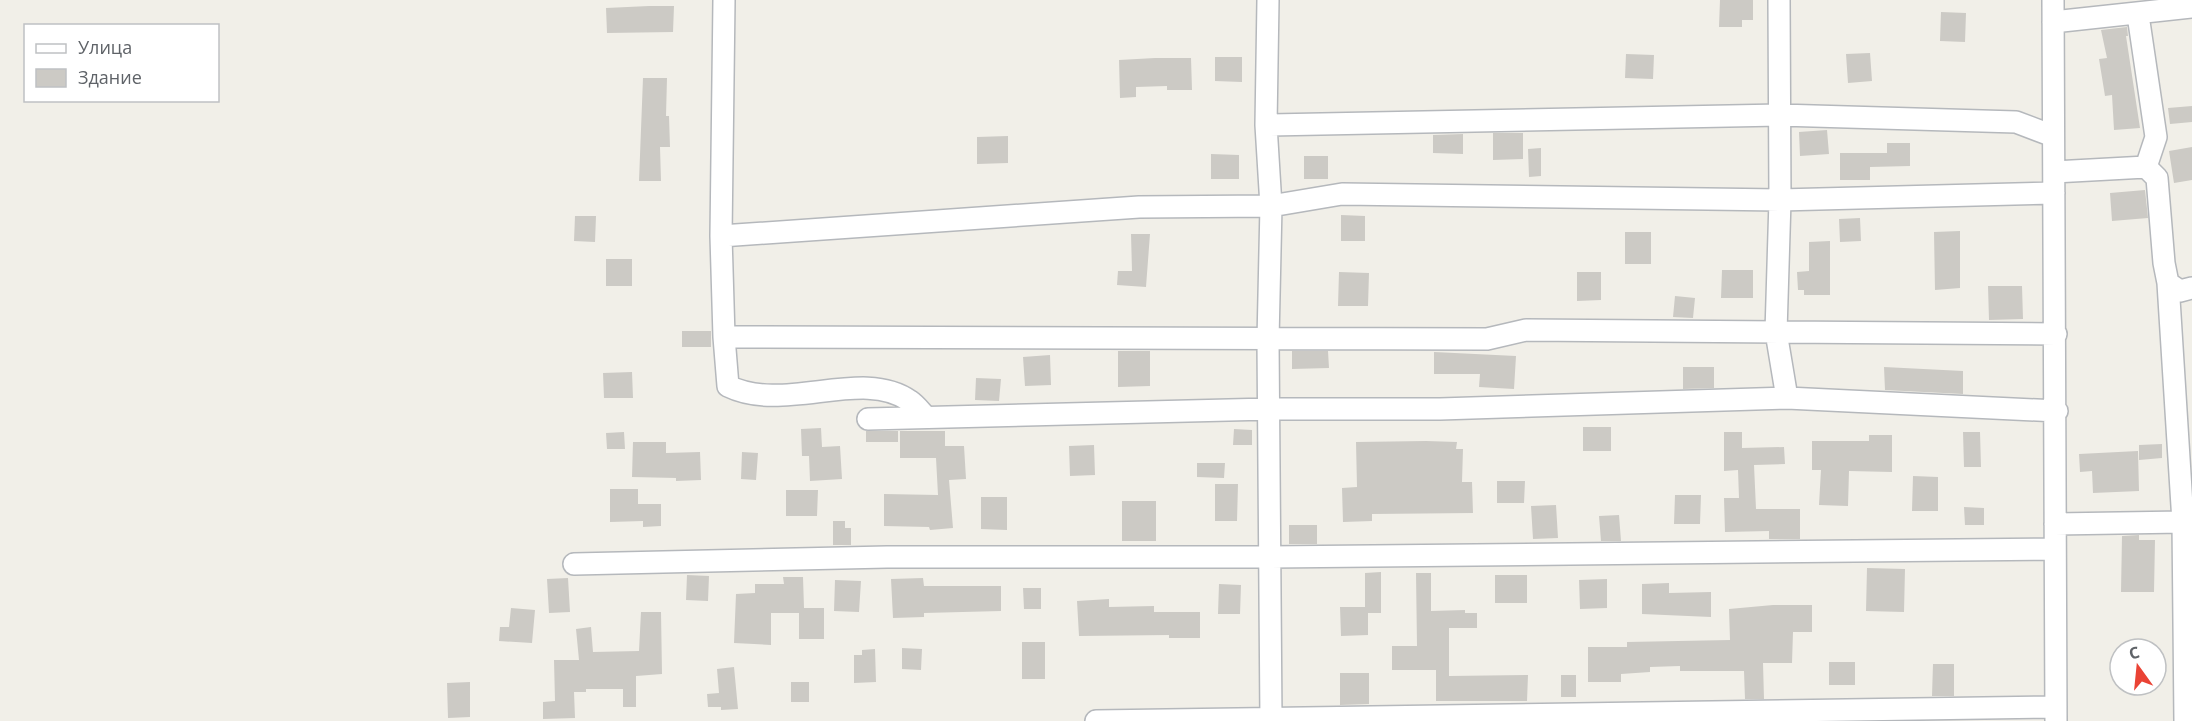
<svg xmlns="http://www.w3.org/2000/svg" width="2192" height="721" font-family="'Open Sans',sans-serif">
<rect width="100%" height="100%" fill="#f1efe8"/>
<path fill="#cccac5" d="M 1720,0 L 1753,0 L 1753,20 L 1742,20 L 1742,27 L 1719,27 Z
M 649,6 L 674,6 L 673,32 L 607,33 L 606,8 Z
M 1941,12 L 1966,13 L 1965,42 L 1940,41 Z
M 2127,27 L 2128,36 L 2126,36 L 2140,128 L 2114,130 L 2112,95 L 2105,96 L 2099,59 L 2107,58 L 2101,30 Z
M 1870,53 L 1872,81 L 1848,83 L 1846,54 Z
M 1626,54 L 1654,55 L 1653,79 L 1625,78 Z
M 1215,57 L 1242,57 L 1242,82 L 1215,81 Z
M 1155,58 L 1191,58 L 1192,90 L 1167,90 L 1167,86 L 1136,87 L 1136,97 L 1120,98 L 1119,60 Z
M 643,78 L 667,78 L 666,116 L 669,116 L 670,147 L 660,147 L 661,181 L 639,181 Z
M 2192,106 L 2192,122 L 2170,124 L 2168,108 Z
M 1827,130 L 1829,154 L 1800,156 L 1799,132 Z
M 1493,133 L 1523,133 L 1523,159 L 1493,160 Z
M 1463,134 L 1463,154 L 1433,153 L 1433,135 Z
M 1008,136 L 1008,163 L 977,164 L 977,137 Z
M 1887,143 L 1910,143 L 1910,166 L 1870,167 L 1870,180 L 1840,180 L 1840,153 L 1887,153 Z
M 2192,147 L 2192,180 L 2174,183 L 2169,151 Z
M 1541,148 L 1541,176 L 1529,177 L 1528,149 Z
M 1211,154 L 1239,155 L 1239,179 L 1211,179 Z
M 1304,156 L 1328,156 L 1328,179 L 1304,179 Z
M 2145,190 L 2148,218 L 2112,221 L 2110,193 Z
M 1341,215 L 1365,216 L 1365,241 L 1341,241 Z
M 575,216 L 596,216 L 595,242 L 574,241 Z
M 1860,218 L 1861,241 L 1840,242 L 1839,219 Z
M 1960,231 L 1960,288 L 1935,290 L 1934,232 Z
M 1625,232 L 1651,232 L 1651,264 L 1625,264 Z
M 1131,234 L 1150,234 L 1146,287 L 1117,285 L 1118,271 L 1132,271 Z
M 1830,241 L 1830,295 L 1804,295 L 1804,290 L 1798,290 L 1797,272 L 1809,271 L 1809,242 Z
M 606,259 L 632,259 L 632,286 L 606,286 Z
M 1722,270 L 1753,270 L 1753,298 L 1721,298 Z
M 1339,272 L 1369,273 L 1368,306 L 1338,306 Z
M 1577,272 L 1601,272 L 1601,300 L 1577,301 Z
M 1988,286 L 2022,286 L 2023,319 L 1989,320 Z
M 1675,296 L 1695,298 L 1693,318 L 1673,317 Z
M 682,331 L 711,331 L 711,347 L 682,347 Z
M 1118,351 L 1150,351 L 1150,386 L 1118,387 Z
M 1292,351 L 1328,351 L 1329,368 L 1292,369 Z
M 1434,352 L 1516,356 L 1514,389 L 1479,387 L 1480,374 L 1434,374 Z
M 1050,355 L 1051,385 L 1025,386 L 1023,357 Z
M 1683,367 L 1714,367 L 1714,388 L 1683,389 Z
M 1884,367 L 1963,371 L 1963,394 L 1885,390 Z
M 632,372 L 633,398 L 604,398 L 603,373 Z
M 976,378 L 1001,379 L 999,401 L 975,400 Z
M 1583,427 L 1611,427 L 1611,451 L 1583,451 Z
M 821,428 L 822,447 L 840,446 L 842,479 L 810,481 L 809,456 L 802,456 L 801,429 Z
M 1234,429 L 1252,430 L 1252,445 L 1233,445 Z
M 866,431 L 898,431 L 898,442 L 866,442 Z
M 900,431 L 945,431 L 945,446 L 964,446 L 966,479 L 949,480 L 953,528 L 930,530 L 929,527 L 884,526 L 884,494 L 938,495 L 936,458 L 900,458 Z
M 624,432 L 625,449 L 607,449 L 606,433 Z
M 1724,432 L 1742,432 L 1742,448 L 1784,447 L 1785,464 L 1754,465 L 1756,509 L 1800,509 L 1800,539 L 1769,539 L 1769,531 L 1725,532 L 1724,498 L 1739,498 L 1738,470 L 1724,471 Z
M 1963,432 L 1980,432 L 1981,467 L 1964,467 Z
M 1869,435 L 1892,435 L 1892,472 L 1849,471 L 1848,506 L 1819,505 L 1821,470 L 1812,470 L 1812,441 L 1869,441 Z
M 1426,441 L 1457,442 L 1456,449 L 1463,449 L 1462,482 L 1472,482 L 1473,513 L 1372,514 L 1372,521 L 1343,522 L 1342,488 L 1357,487 L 1356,442 Z
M 633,442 L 666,442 L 666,453 L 700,452 L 701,480 L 676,481 L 676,478 L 632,477 Z
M 2162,444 L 2162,458 L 2139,460 L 2139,445 Z
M 1094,445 L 1095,475 L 1070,476 L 1069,446 Z
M 2138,451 L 2139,491 L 2093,493 L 2092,471 L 2080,472 L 2079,454 Z
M 742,452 L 758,453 L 756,480 L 741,479 Z
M 1197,463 L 1225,463 L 1224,478 L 1197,477 Z
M 1913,476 L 1938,477 L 1938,511 L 1912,511 Z
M 1497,481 L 1525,481 L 1524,503 L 1497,503 Z
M 1215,484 L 1238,484 L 1237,521 L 1215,521 Z
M 610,489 L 638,489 L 638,504 L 661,504 L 661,526 L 643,527 L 643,521 L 610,522 Z
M 786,490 L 818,490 L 817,516 L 786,516 Z
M 1675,495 L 1701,495 L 1700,524 L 1674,524 Z
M 981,497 L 1007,497 L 1007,530 L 981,529 Z
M 1122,501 L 1156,501 L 1156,541 L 1122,541 Z
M 1556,505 L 1558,538 L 1533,539 L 1531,506 Z
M 1964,507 L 1984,508 L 1984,525 L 1965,525 Z
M 1619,515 L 1621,541 L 1601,541 L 1599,516 Z
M 833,521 L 845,521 L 845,528 L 851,528 L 851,545 L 833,545 Z
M 1289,525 L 1317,525 L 1317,544 L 1289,544 Z
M 2139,535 L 2139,540 L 2155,540 L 2154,592 L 2121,592 L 2122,536 Z
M 1867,568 L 1905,569 L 1904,612 L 1866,611 Z
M 1381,572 L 1381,613 L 1368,613 L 1368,635 L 1341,636 L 1340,607 L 1365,607 L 1365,573 Z
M 1416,573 L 1431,573 L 1431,611 L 1465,610 L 1465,613 L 1477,613 L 1477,628 L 1449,628 L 1449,676 L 1528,675 L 1527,701 L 1436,701 L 1436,670 L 1392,670 L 1392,646 L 1417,646 Z
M 687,575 L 709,576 L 708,601 L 686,600 Z
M 1495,575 L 1527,575 L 1527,603 L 1495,603 Z
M 783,577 L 803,577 L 804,608 L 824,608 L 824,639 L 799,639 L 799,613 L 771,613 L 771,645 L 734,643 L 736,594 L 755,593 L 755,584 L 784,584 Z
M 568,578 L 570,612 L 549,613 L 547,579 Z
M 923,578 L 924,586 L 1001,586 L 1001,611 L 924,613 L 924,617 L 893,618 L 891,579 Z
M 1607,579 L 1607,608 L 1580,609 L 1579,580 Z
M 835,580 L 861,581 L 859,612 L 834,611 Z
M 1669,583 L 1669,593 L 1711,592 L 1711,617 L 1642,614 L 1642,584 Z
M 1219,584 L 1241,585 L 1240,614 L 1218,614 Z
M 1023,588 L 1041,588 L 1041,609 L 1024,609 Z
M 1109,599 L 1109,607 L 1154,606 L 1154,612 L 1200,612 L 1200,638 L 1169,638 L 1169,635 L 1079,636 L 1077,601 Z
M 1773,605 L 1812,605 L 1812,632 L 1793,632 L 1792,663 L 1763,663 L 1764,699 L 1745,699 L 1744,671 L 1680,671 L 1680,666 L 1650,667 L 1650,672 L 1621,674 L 1621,682 L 1588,682 L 1588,647 L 1627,647 L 1627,642 L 1730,640 L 1729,609 Z
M 511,608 L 535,610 L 532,643 L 499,641 L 500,627 L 509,627 Z
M 641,612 L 661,612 L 662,674 L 636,676 L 636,707 L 623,707 L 623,689 L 586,689 L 586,692 L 574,692 L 575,718 L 543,719 L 543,702 L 555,701 L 554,660 L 579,660 L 576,629 L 591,627 L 593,652 L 639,651 Z
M 1022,642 L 1045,642 L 1045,679 L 1022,679 Z
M 902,648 L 922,649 L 921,670 L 902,669 Z
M 875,649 L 876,682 L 854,683 L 854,655 L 862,655 L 862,650 Z
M 1829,662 L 1855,662 L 1855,685 L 1829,685 Z
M 1933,664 L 1954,664 L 1954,696 L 1932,696 Z
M 734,667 L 738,709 L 721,710 L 721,707 L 708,707 L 707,694 L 719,693 L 717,669 Z
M 1340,673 L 1369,673 L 1369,704 L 1340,705 Z
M 1561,675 L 1576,675 L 1576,697 L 1561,697 Z
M 470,682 L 470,717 L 448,718 L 447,683 Z
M 791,682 L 809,682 L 809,702 L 791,702 Z"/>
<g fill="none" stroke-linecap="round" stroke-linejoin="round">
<g stroke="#b5b8bc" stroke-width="24">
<path id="minor" d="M 724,0 L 721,236 L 724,337 L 1487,339 L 1526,330 L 2056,334
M 1268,0 L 1266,125 L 1271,206 L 1268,340 L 1271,721
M 2053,0 L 2056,720
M 2138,15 L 2156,137 L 2146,167
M 2053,22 L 2192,7
M 1266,125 L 1780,115 L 2016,122 L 2053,136
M 2054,172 L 2146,167 L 2157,178 L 2164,263 L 2168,283 L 2180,291 L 2192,288
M 721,236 L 1139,207 L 1271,206 L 1342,194 L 1780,200 L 1779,0
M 2168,283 L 2183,522 L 2185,721
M 724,337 L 728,386 C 785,414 862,367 910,401 C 916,405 921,412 926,417
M 1787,398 L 1776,332 L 1780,200 L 2054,193
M 868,419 L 1269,409 L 1440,409 L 1787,398 L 2057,411
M 2055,524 L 2183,522
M 574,564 L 887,557 L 1270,557 L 2055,549
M 1096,721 L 2056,707"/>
</g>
<use href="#minor" stroke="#fff" stroke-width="21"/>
</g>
<rect x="24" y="24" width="195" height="78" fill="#ffffff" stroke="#bfc1c3" stroke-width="1.5"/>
<rect x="36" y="44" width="30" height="9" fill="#ffffff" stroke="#bfc1c3" stroke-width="1.5"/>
<text x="78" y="54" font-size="18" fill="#5f6368">Улица</text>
<rect x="36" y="69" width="30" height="18" fill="#cccac5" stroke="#bfc1c3" stroke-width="1.5"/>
<text x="78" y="84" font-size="18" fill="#5f6368">Здание</text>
<g transform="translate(2138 667) rotate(345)"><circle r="28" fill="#ffffff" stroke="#bfc1c3" stroke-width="1.5"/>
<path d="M0-4.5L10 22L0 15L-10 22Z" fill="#ea4335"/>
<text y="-9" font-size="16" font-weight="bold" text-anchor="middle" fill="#5f6368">С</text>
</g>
</svg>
